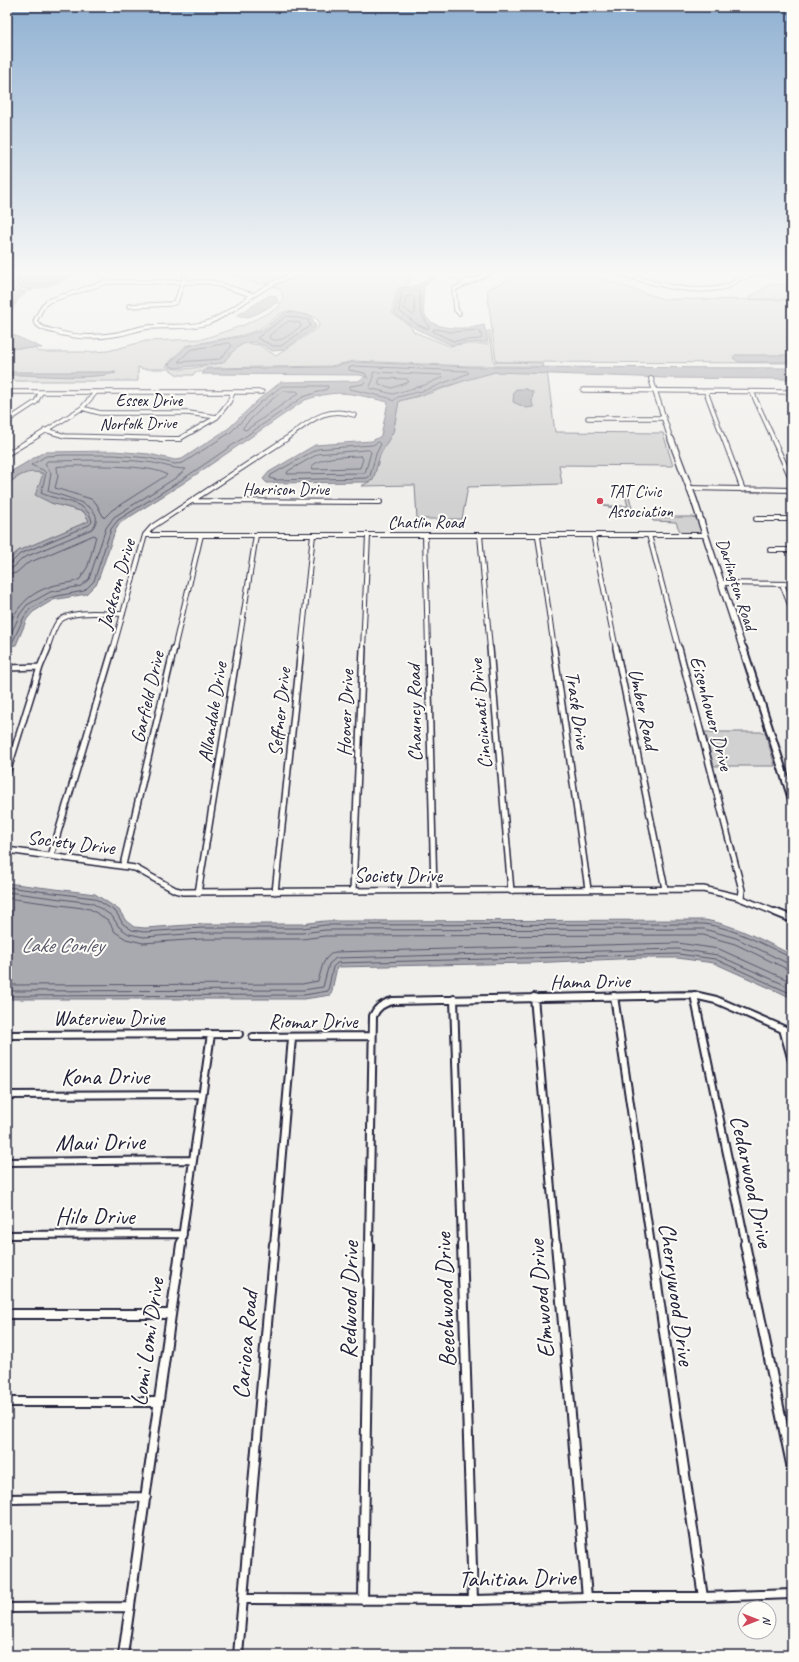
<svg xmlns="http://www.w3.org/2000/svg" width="799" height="1662" font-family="Caveat,sans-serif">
<rect width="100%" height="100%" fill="#f0efec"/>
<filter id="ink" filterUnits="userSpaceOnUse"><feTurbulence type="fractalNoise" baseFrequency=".025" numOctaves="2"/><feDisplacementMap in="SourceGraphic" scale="8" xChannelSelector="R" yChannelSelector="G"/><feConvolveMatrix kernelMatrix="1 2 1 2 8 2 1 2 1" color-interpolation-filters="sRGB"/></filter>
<g filter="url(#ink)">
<path fill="#d2d1d1" stroke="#7a7a86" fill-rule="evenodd" d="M 7,273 L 24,273 L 18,278 L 17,285 L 25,289 L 33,290 C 24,293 17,292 11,285 L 13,276 L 7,275 Z
M 228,273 L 410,273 L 413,275 L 407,287 L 397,288 L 392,313 L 410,326 L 414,332 L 450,346 L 463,344 L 488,344 L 490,342 L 487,331 L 490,331 L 494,362 L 542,363 L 543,366 L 470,366 L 354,361 L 331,366 L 207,368 L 201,372 L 195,372 L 193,375 L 178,375 L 169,369 L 143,369 L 138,367 L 138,381 L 7,381 L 7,348 L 35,348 L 37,351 L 43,352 L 93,352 L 108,351 L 146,341 L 203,339 L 244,325 L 278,308 L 283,298 L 281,290 L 268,283 L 259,284 L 230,275 ZM 288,311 L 312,316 L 318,320 L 319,327 L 276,356 L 259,345 L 245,343 L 238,346 L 232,351 L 223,363 C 205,364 183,374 166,366 L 185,346 L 243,335 L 258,330 L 281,313 Z
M 522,275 L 590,275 L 663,299 L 792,300 L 792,363 L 496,362 L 487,289 Z
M 792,284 L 792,299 L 750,299 L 749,297 L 764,289 L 767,285 Z
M 547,371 L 555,432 L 663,433 L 673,466 L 559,465 L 562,484 L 468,487 L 462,519 L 417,519 L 415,485 L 361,486 L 373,480 L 380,455 L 394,429 L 399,401 L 428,394 L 468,379 L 495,372 Z
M 31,471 L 43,474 L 40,483 L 51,503 L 84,512 L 89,521 L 18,551 L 7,561 L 7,484 L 21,475 Z
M 625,496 L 629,496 L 632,508 L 628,509 L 631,509 L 633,514 L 615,513 L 613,508 L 604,506 L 628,506 Z
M 652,517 L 693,517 L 698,519 L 702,530 L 698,533 C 683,533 681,537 676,522 L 653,521 Z
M 705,732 L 765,732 L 775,766 L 714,766 Z"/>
<path fill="#a9a9b0" stroke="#737381" d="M 26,273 L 78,273 C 62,281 38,294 20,287 L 17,282 Z
M 8,275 L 9,287 L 16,292 L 26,293 L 17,300 L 7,321 L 7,276 Z
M 429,275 L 437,275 L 424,287 C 423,296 422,307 425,315 C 433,332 469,329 484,325 L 488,342 L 462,343 L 452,345 L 416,329 L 394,313 L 399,288 C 410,287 423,286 429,275 Z
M 270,295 L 276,296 L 278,302 C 264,309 251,321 236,316 Z
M 289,312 L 311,316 L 316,327 L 283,350 L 272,351 C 249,334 238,344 223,363 L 175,368 L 168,365 L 187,346 L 244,336 L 260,331 L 283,314 Z
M 7,328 L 9,333 L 42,348 L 7,348 Z
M 735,355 L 792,355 L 792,362 L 739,362 L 733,358 Z
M 354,362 L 470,367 L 792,368 L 792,379 L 667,378 L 495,372 C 462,380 431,393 399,401 L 393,432 L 380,455 L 373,480 L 367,482 L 267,483 L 263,479 L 269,472 L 315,445 L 372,441 L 381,436 L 388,402 C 354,394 340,388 305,400 L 182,484 L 120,523 L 115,531 L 97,583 L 86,594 L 53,600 L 33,612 L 27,619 L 16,645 L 7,646 L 7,561 L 18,551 L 89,521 L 84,512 L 51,503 L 35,495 L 40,483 L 43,473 C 26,470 21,475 7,484 L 7,474 L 44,452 L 114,451 L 149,454 L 175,460 L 182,459 L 229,428 L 258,400 L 281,382 L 358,381 L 366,377 L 360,375 L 202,374 L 207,369 L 331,367 Z
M 7,372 L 115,372 L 116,373 C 82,381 42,374 7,375 Z
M 516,389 L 526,389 L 533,392 L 532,403 L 534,407 L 526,408 L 513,402 L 514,391 Z
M 7,883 L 95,894 L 119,910 L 126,921 L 134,927 L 145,928 L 202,924 L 302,924 L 324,921 L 351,921 L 705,920 C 736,925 764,941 792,955 L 792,998 L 714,963 L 677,958 L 641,958 L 530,963 L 337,967 L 331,995 L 304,999 L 7,999 Z"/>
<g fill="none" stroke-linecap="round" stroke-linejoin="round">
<path stroke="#58586a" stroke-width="1" d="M 29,273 L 23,283 C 37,290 56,279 69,273
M 419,290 L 421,313 L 429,327 L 428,329 L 418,325 L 399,311 L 402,292 Z
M 412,296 L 414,298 L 415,313 L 413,315 L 404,308 L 406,297 Z
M 289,316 L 308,320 L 310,326 L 281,346 L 273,346 L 257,338 L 285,317 Z
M 289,321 L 300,323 L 301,326 C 291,333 281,345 269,338 L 270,335 Z
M 436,329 L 450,332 L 479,330 L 482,337 L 480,339 L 453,341 L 434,332 L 433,330 Z
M 230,343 L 232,346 L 220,359 L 178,362 L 190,350 Z
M 354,366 L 467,371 L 469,373 L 426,390 L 398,397 L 393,401 L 389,398 L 350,389 L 350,386 L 363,384 L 368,379 L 365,373 L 349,370 L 349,368 Z
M 375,372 L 442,375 L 443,377 L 425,385 L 393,394 L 369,388 L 373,380 L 373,373 Z
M 381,378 L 407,379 L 409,382 L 392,388 L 379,384 L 379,380 Z
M 283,391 L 297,391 L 299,393 L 246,430 L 243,429 L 243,427 L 264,406 Z
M 379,442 L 381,444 L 376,454 L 370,476 L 367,478 L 276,480 L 270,478 L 271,475 L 317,449 L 372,445 Z
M 369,450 L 371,452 L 365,473 L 287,474 L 288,471 L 318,454 Z
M 361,456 L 363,459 L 360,468 L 313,469 L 311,467 C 323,455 345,457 361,456 Z
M 64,466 C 83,466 154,464 167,475 L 112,510 L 104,518 L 96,503 L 91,499 L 55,488 L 58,476 L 57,467 Z
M 7,563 L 11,563 L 20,554 L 89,525 L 92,522 C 89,500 57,501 41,493 L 46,473 L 43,470 L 31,465 L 46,456 L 64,455 L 114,455 L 149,458 L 175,464 L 183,463 L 231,432 L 260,403 L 282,386 L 328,386 L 327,389 L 303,397 L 180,481 L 118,520 L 111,529 L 94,581 L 84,591 L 52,597 L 30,609 L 24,617 L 13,641 L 7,642
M 7,569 L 14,567 L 23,558 L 92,529 C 111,505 62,497 48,491 L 51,473 L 45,464 L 47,461 C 80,461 114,458 146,462 C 160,463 172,469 186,469 L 177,477 L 114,517 L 106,528 L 89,579 L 81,586 L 50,592 L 27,605 L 20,614 L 10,636 L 7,637
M 7,575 L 16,573 L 26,564 L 94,535 L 96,536 L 88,566 L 80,579 C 73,583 64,583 56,585 C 31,591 18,605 7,628
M 7,887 L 94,898 L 116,912 L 123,924 L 132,930 L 144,932 L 202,928 L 302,928 L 325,925 L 704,924 C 735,928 764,945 792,958
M 7,892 L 92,903 L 112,916 L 119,927 L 129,934 L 144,937 L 202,933 L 302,933 L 325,930 L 704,929 L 736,938 L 787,963 L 792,963
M 7,898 L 90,909 L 108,920 L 115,932 L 126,939 L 143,943 L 202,939 L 302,939 L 325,936 L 703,935 L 735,944 L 785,968 L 792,969
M 7,985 L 302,984 L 318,981 C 322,969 322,957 335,952 L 678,943 L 719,949 L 792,982
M 7,991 L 303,990 L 323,987 L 329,964 L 336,958 L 678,949 L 717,955 L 792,988
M 7,996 L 304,995 L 328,991 L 333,967 L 337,963 L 678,954 L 715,959 L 792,994"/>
<g stroke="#22223b" stroke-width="5.5">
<path id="minor-far4" d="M 445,273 L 468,281
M 619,273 C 652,283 687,294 721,288 C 730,287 736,280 743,277 C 759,271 776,273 792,273
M 253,295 L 210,282 L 107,282 L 48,301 L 43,306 L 35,321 C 39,328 45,329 53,331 C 74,338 97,338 119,334 C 129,332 139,328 149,327 C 168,325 188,329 207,323 C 221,318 234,308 246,300 C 265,287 282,277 304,273
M 129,306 L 170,304 L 176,302 L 186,273
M 459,313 L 456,310 L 454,289 L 490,273
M 583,390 L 792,392
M 7,392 L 262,392
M 706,392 L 724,440
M 752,392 L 774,440
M 82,408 L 100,413 L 188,413 L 217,417
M 588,418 L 664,418
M 7,421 L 36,402 L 41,392
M 45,430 L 65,436 L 179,439 L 217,417 L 229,402 L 233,392
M 31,440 L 82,408 L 96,392
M 284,440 C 308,424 323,405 354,415"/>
</g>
<g stroke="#22223b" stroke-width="6">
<path id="minor-far3" d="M 160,439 L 180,439
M 724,439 L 743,490
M 773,439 L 792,480
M 7,454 L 32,439
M 688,488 L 792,490
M 192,501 L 380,502
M 756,519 L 792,519
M 145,535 L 706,535
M 425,535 L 428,649
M 480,535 L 490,649
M 593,535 L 616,649
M 649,535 L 679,649
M 538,536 L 554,649
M 770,550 L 792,550
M 722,583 L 792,584
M 782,584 L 792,610
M 47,649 C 50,641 53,629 58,622 C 69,609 108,614 123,614
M 113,649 L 145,535 L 152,527 L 286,439
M 174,649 L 201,535
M 238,649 L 256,535
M 301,649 L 313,535
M 363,649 L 368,535"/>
</g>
<g stroke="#22223b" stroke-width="8">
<path id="minor-far2" d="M 428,648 L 434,891
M 490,648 L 511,891
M 554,648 L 588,889
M 616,648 L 665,889
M 679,648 L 742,890 L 741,898
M 7,668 L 40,667
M 7,773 L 40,667 L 48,648
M 7,850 L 135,868 L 175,890 L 183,892 L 703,889 L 737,897 L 777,913
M 51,856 L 113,648
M 123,865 L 174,648
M 353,891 L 363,648
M 275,892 L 301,648
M 198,893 L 238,648"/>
</g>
<g stroke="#22223b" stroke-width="10">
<path id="minor-far1" d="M 775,912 L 792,919
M 694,995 L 746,1245
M 614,996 L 651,1245
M 534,997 L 556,1245
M 454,999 L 462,1245
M 783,1029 L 792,1061
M 7,1035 L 239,1034
M 253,1037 L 372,1036
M 7,1095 L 202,1094
M 7,1162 L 193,1160
M 7,1235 L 183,1234
M 181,1245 L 211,1034
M 274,1245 L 292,1038
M 369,1245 L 373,1016 C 377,1007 383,1003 393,1001 L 694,995 L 716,1000 L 792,1033"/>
</g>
<g stroke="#22223b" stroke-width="12">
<path id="minor" d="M 462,1244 L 473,1600
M 556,1244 L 587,1597
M 651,1244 L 703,1597
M 745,1244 L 792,1469
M 7,1314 L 171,1314
M 7,1402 L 159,1402
M 7,1499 L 146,1497
M 243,1599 L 473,1600 L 587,1597 L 703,1597 L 792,1594
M 363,1600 L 369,1244
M 7,1608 L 130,1607
M 123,1655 L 181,1244
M 238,1655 L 274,1244"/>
</g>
<g stroke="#22223b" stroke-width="6">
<path id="tertiary-far2" d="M 651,379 L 671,440"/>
</g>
<g stroke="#22223b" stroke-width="8">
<path id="tertiary-far1" d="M 671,439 L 694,500 L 743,649"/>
</g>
<g stroke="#22223b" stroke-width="10">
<path id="tertiary" d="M 743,648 L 792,799"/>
</g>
<use href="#minor-far4" stroke="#fdfcf7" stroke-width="3.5"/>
<use href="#minor-far3" stroke="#fdfcf7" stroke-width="4"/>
<use href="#minor-far2" stroke="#fdfcf7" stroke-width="5"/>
<use href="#minor-far1" stroke="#fdfcf7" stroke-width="6"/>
<use href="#minor" stroke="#fdfcf7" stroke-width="8"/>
<use href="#tertiary-far2" stroke="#fdfcf7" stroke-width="4"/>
<use href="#tertiary-far1" stroke="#fdfcf7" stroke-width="5.5"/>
<use href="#tertiary" stroke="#fdfcf7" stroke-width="6"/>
</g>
</g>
<linearGradient id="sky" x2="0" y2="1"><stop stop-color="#8fb0d2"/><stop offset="0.54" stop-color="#f8f8f6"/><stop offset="1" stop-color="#f8f8f6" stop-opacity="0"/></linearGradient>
<rect width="799" height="505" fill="url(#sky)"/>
<circle fill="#d1495b" stroke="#fdfcf7" stroke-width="1.5" cx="600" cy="501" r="4"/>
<g text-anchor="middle" stroke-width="4" stroke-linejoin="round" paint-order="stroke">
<g font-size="17" fill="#22223b" stroke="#fdfcf7">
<text x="149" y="406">Essex Drive</text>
<text transform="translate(138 423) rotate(-1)" y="6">Norfolk Drive</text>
<text x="286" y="495">Harrison Drive</text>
<text x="426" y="528">Chatlin Road</text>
<text transform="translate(737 584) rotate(72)" y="6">Darlington Road</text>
</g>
<g font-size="17" fill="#22223b" stroke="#fdfcf7" text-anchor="start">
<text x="608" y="497">TAT Civic<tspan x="608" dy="20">Association</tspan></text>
</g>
<g font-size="20" fill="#22223b" stroke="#fdfcf7">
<text transform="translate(116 584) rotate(-74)" y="7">Jackson Drive</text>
<text transform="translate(147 697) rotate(-77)" y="7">Garfield Drive</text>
<text transform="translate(644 709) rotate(78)" y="7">Umber Road</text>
<text transform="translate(578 710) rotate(82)" y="7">Trask Drive</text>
<text transform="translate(212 712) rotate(-81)" y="7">Allandale Drive</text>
<text transform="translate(279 712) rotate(-84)" y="7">Seffner Drive</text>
<text transform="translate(345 713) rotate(-88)" y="7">Hoover Drive</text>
<text transform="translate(414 713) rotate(-91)" y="7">Chauncy Road</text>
<text transform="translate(712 713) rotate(75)" y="7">Eisenhower Drive</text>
<text transform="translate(480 714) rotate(-95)" y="7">Cincinnati Drive</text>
<text transform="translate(71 842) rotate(7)" y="7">Society Drive</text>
<text x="398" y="882">Society Drive</text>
<text transform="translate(590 981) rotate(-1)" y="7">Hama Drive</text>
<text x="109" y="1025">Waterview Drive</text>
<text x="313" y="1028">Riomar Drive</text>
</g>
<g font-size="21" font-style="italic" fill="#58586a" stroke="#fdfcf7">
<text x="62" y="952">Lake Conley</text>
</g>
<g font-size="24" fill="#22223b" stroke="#fdfcf7">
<text x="105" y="1084">Kona Drive</text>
<text transform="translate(100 1142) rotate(-1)" y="8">Maui Drive</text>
<text transform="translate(752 1181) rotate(78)" y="8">Cedarwood Drive</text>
<text x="95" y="1224">Hilo Drive</text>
<text transform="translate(677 1294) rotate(82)" y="8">Cherrywood Drive</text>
<text transform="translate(541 1299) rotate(-95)" y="8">Elmwood Drive</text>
<text transform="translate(349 1300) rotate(-89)" y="8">Redwood Drive</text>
<text transform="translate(445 1300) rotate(-92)" y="8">Beechwood Drive</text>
<text transform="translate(147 1342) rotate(-82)" y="8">Lomi Lomi Drive</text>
<text transform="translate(245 1345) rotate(-85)" y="8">Carioca Road</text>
<text transform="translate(517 1578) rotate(-1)" y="8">Tahitian Drive</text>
</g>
</g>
<rect width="799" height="1662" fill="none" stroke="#fdfcf7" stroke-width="24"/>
<rect x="12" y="12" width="775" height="1638" fill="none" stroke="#22223b" stroke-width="1.5" filter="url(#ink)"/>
<g transform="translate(757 1620) rotate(90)"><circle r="19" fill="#fdfcf7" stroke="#a5a5ac"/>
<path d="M0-3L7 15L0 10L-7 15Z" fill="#d1495b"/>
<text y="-6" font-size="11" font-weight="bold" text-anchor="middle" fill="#22223b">N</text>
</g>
</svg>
